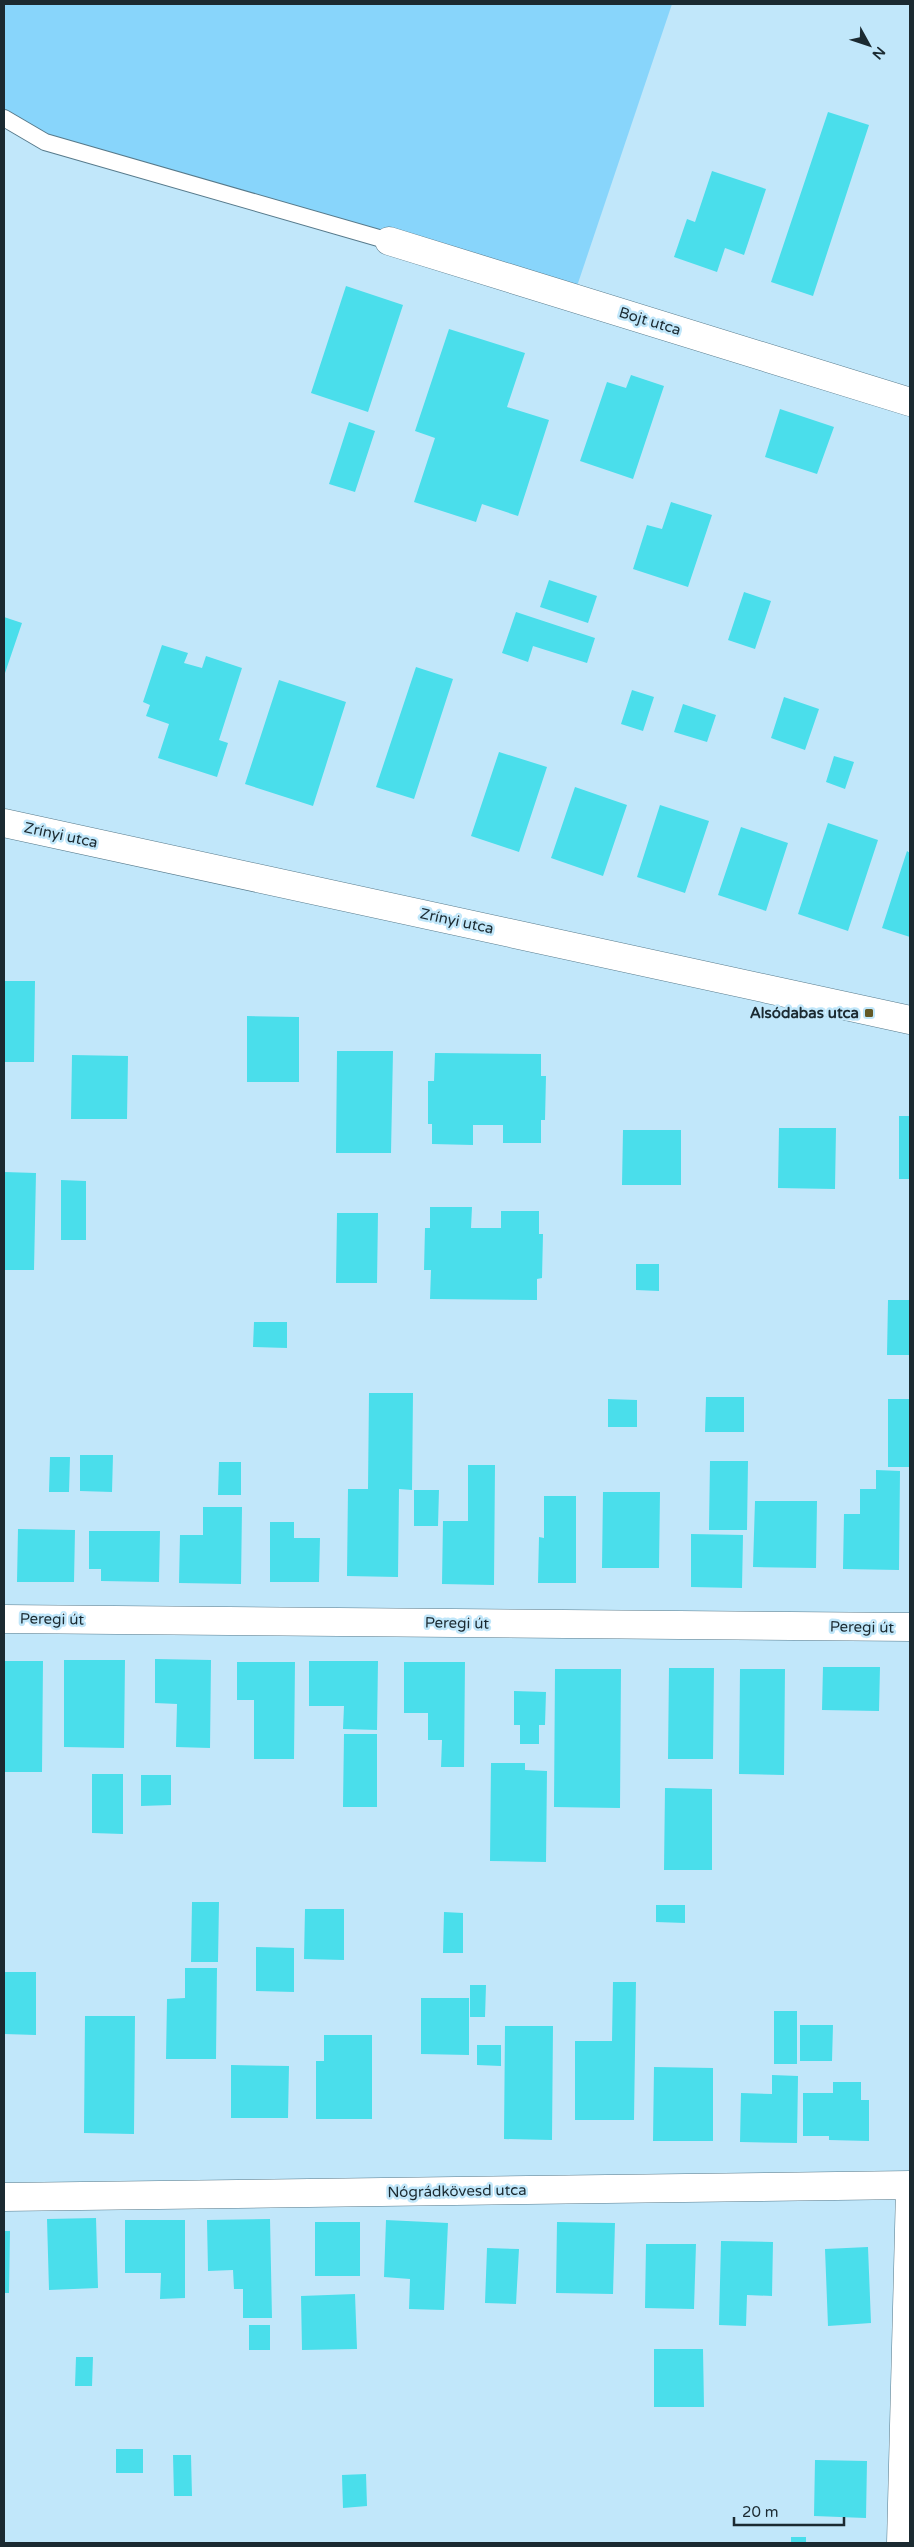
<svg xmlns="http://www.w3.org/2000/svg" width="914" height="2547" font-family="'Varela Round',sans-serif">
<rect width="100%" height="100%" fill="#c1e7fa"/>
<path fill="#88d5fb" d="M 4,4 L 672,4 L 573,298 L 45,142 L 4,118 Z"/>
<path fill="#4adeeb" d="M 828,112 L 869,125 L 813,296 L 771,282 Z
M 712,171 L 766,189 L 744,255 L 725,248 L 717,272 L 674,257 L 687,219 L 695,222 Z
M 346,286 L 403,305 L 368,412 L 311,393 Z
M 449,329 L 525,353 L 507,407 L 549,420 L 518,516 L 482,504 L 476,522 L 414,502 L 435,438 L 415,431 Z
M 631,375 L 664,386 L 633,479 L 580,461 L 607,382 L 626,388 Z
M 780,409 L 834,427 L 817,474 L 765,457 Z
M 349,422 L 375,431 L 355,492 L 329,484 Z
M 671,502 L 712,515 L 688,587 L 633,569 L 647,525 L 662,529 Z
M 549,580 L 597,596 L 588,623 L 540,607 Z
M 744,592 L 771,601 L 755,649 L 728,640 Z
M 516,612 L 595,638 L 587,663 L 533,646 L 528,662 L 502,653 Z
M 4,617 L 22,623 L 4,676 Z
M 162,645 L 188,653 L 184,663 L 202,668 L 206,656 L 242,668 L 219,740 L 228,743 L 217,777 L 158,758 L 169,724 L 146,716 L 150,705 L 143,702 Z
M 416,667 L 453,679 L 414,799 L 376,787 Z
M 279,680 L 346,702 L 313,806 L 245,784 Z
M 632,690 L 654,697 L 643,731 L 621,724 Z
M 784,697 L 819,709 L 805,750 L 771,738 Z
M 683,704 L 716,715 L 707,742 L 674,732 Z
M 499,752 L 547,767 L 519,852 L 471,836 Z
M 834,756 L 854,762 L 845,789 L 826,782 Z
M 575,787 L 627,805 L 603,876 L 551,858 Z
M 660,805 L 709,821 L 685,893 L 637,877 Z
M 828,823 L 878,840 L 848,931 L 798,914 Z
M 741,827 L 788,843 L 766,911 L 718,895 Z
M 907,851 L 910,853 L 910,937 L 882,928 Z
M 4,981 L 35,981 L 34,1062 L 4,1062 Z
M 247,1016 L 299,1017 L 299,1082 L 247,1082 Z
M 337,1051 L 393,1051 L 391,1153 L 336,1153 Z
M 435,1053 L 541,1054 L 541,1076 L 546,1076 L 545,1120 L 541,1120 L 541,1143 L 503,1143 L 503,1125 L 473,1125 L 473,1145 L 432,1144 L 432,1124 L 428,1124 L 428,1081 L 434,1081 Z
M 72,1055 L 128,1056 L 127,1119 L 71,1119 Z
M 899,1116 L 910,1116 L 910,1179 L 899,1179 Z
M 779,1128 L 836,1128 L 835,1189 L 778,1188 Z
M 623,1130 L 681,1130 L 681,1185 L 622,1185 Z
M 4,1172 L 36,1173 L 34,1270 L 4,1270 Z
M 61,1180 L 86,1181 L 86,1240 L 61,1240 Z
M 430,1207 L 472,1207 L 471,1228 L 501,1228 L 501,1211 L 539,1211 L 539,1234 L 543,1234 L 542,1278 L 537,1279 L 537,1300 L 430,1299 L 431,1270 L 424,1270 L 425,1228 L 430,1228 Z
M 337,1213 L 378,1213 L 377,1283 L 336,1283 Z
M 636,1264 L 659,1264 L 659,1291 L 636,1290 Z
M 888,1300 L 910,1300 L 910,1355 L 887,1355 Z
M 254,1322 L 287,1322 L 287,1348 L 253,1347 Z
M 369,1393 L 413,1393 L 412,1490 L 399,1489 L 398,1577 L 347,1576 L 348,1489 L 368,1489 Z
M 706,1397 L 744,1397 L 744,1432 L 705,1432 Z
M 608,1399 L 637,1400 L 637,1427 L 608,1427 Z
M 888,1399 L 910,1399 L 910,1467 L 888,1467 Z
M 80,1455 L 113,1455 L 112,1492 L 80,1491 Z
M 50,1457 L 70,1457 L 69,1492 L 49,1492 Z
M 710,1461 L 748,1461 L 747,1530 L 709,1530 Z
M 219,1462 L 241,1462 L 241,1495 L 218,1495 Z
M 468,1465 L 495,1465 L 494,1585 L 442,1584 L 443,1521 L 468,1521 Z
M 876,1470 L 900,1471 L 899,1570 L 843,1569 L 844,1514 L 860,1514 L 860,1489 L 876,1489 Z
M 414,1490 L 439,1490 L 438,1526 L 414,1526 Z
M 603,1492 L 660,1492 L 659,1568 L 602,1568 Z
M 544,1496 L 576,1496 L 576,1583 L 538,1583 L 539,1537 L 544,1538 Z
M 755,1501 L 817,1501 L 816,1568 L 753,1567 Z
M 203,1507 L 242,1507 L 241,1584 L 179,1583 L 180,1535 L 203,1535 Z
M 270,1522 L 294,1522 L 294,1538 L 320,1538 L 319,1582 L 270,1582 Z
M 18,1529 L 75,1530 L 74,1582 L 17,1582 Z
M 89,1531 L 160,1531 L 159,1582 L 101,1581 L 101,1569 L 89,1569 Z
M 691,1534 L 743,1535 L 742,1588 L 691,1587 Z
M 155,1659 L 211,1660 L 210,1748 L 176,1747 L 177,1704 L 155,1703 Z
M 64,1660 L 125,1660 L 124,1748 L 64,1747 Z
M 4,1661 L 43,1661 L 42,1772 L 4,1772 Z
M 309,1661 L 378,1661 L 377,1730 L 343,1729 L 344,1706 L 309,1706 Z
M 237,1662 L 295,1662 L 294,1759 L 254,1759 L 254,1700 L 237,1700 Z
M 404,1662 L 465,1662 L 464,1767 L 441,1767 L 442,1740 L 428,1740 L 428,1713 L 404,1713 Z
M 823,1667 L 880,1667 L 879,1711 L 822,1710 Z
M 669,1668 L 714,1668 L 713,1759 L 668,1759 Z
M 555,1669 L 621,1669 L 620,1808 L 554,1807 Z
M 740,1669 L 785,1669 L 784,1775 L 739,1774 Z
M 514,1691 L 546,1692 L 545,1725 L 539,1725 L 539,1744 L 520,1744 L 520,1725 L 514,1725 Z
M 344,1734 L 377,1734 L 377,1807 L 343,1807 Z
M 491,1763 L 525,1763 L 525,1770 L 547,1771 L 546,1862 L 490,1861 Z
M 92,1774 L 123,1774 L 123,1834 L 92,1833 Z
M 141,1775 L 171,1775 L 171,1805 L 141,1806 Z
M 665,1788 L 712,1789 L 712,1870 L 664,1870 Z
M 192,1902 L 219,1902 L 218,1962 L 191,1962 Z
M 656,1905 L 685,1905 L 685,1923 L 656,1922 Z
M 305,1909 L 344,1909 L 344,1960 L 304,1959 Z
M 444,1912 L 463,1913 L 463,1953 L 443,1953 Z
M 256,1947 L 294,1948 L 294,1992 L 256,1991 Z
M 185,1968 L 217,1968 L 216,2059 L 166,2059 L 167,1999 L 185,1998 Z
M 4,1972 L 36,1972 L 36,2035 L 4,2034 Z
M 613,1982 L 636,1982 L 634,2120 L 575,2120 L 575,2041 L 612,2041 Z
M 470,1985 L 486,1985 L 485,2017 L 470,2017 Z
M 421,1998 L 469,1998 L 469,2055 L 421,2054 Z
M 774,2011 L 797,2011 L 797,2064 L 774,2064 Z
M 85,2016 L 135,2016 L 134,2134 L 84,2133 Z
M 800,2025 L 833,2025 L 832,2061 L 800,2061 Z
M 505,2026 L 553,2026 L 552,2140 L 504,2139 Z
M 324,2035 L 372,2035 L 372,2119 L 316,2119 L 316,2061 L 324,2061 Z
M 477,2045 L 501,2045 L 501,2066 L 477,2065 Z
M 231,2065 L 289,2066 L 288,2118 L 231,2118 Z
M 654,2067 L 713,2068 L 713,2141 L 653,2141 Z
M 772,2075 L 798,2076 L 797,2143 L 740,2142 L 741,2093 L 772,2094 Z
M 833,2082 L 861,2082 L 861,2100 L 869,2100 L 869,2141 L 829,2140 L 829,2136 L 803,2136 L 803,2093 L 833,2093 Z
M 96,2218 L 98,2288 L 49,2290 L 47,2219 Z
M 270,2219 L 272,2318 L 243,2318 L 243,2289 L 234,2289 L 233,2270 L 208,2271 L 207,2220 Z
M 125,2220 L 185,2220 L 185,2298 L 160,2299 L 161,2273 L 125,2273 Z
M 386,2220 L 448,2223 L 444,2310 L 409,2309 L 410,2279 L 384,2277 Z
M 315,2222 L 360,2222 L 360,2276 L 315,2276 Z
M 557,2222 L 615,2223 L 613,2294 L 556,2293 Z
M 4,2231 L 10,2231 L 9,2293 L 4,2293 Z
M 721,2241 L 773,2242 L 772,2296 L 747,2295 L 746,2326 L 719,2325 Z
M 646,2244 L 696,2244 L 694,2309 L 645,2308 Z
M 868,2247 L 871,2323 L 828,2326 L 825,2249 Z
M 487,2248 L 519,2249 L 516,2304 L 485,2303 Z
M 355,2294 L 357,2349 L 302,2350 L 301,2296 Z
M 249,2325 L 270,2325 L 270,2350 L 249,2350 Z
M 654,2349 L 703,2349 L 704,2407 L 654,2407 Z
M 76,2357 L 93,2357 L 92,2386 L 75,2386 Z
M 116,2449 L 143,2449 L 143,2473 L 116,2473 Z
M 173,2455 L 191,2455 L 192,2496 L 174,2496 Z
M 815,2460 L 867,2461 L 866,2518 L 814,2516 Z
M 366,2474 L 367,2506 L 343,2508 L 342,2475 Z
M 791,2537 L 806,2537 L 806,2543 L 791,2543 Z"/>
<g fill="none" stroke-linecap="round" stroke-linejoin="round">
<g stroke="#577a8b" stroke-width="18">
<path id="lane" d="M 4,118 L 45,142 L 389,241"/>
</g>
<g stroke="#577a8b" stroke-width="29">
<path id="street" d="M 389,241 L 910,402
M 4,1619 L 910,1627
M 4,2197 L 910,2185
M 901,2543 L 910,2190"/>
</g>
<g stroke="#577a8b" stroke-width="29">
<path id="secondary" d="M 4,823 L 910,1020"/>
</g>
<use href="#lane" stroke="#fff" stroke-width="16"/>
<use href="#street" stroke="#fff" stroke-width="28"/>
<use href="#secondary" stroke="#fff" stroke-width="28"/>
</g>
<rect fill="#645926" stroke="#c1e7fa" stroke-width="2" x="864" y="1008" width="10" height="10" rx="2.5"/>
<g text-anchor="middle" stroke-width="5" stroke-linejoin="round" paint-order="stroke">
<g font-size="15" fill="#1b2a31" stroke="#c1e7fa">
<text transform="translate(650 321) rotate(17)" y="5">Bojt utca</text>
<text transform="translate(61 835) rotate(12)" y="5">Zrínyi utca</text>
<text transform="translate(457 921) rotate(12)" y="5">Zrínyi utca</text>
<text transform="translate(52 1619) rotate(1)" y="5">Peregi út</text>
<text transform="translate(457 1623) rotate(1)" y="5">Peregi út</text>
<text transform="translate(862 1627) rotate(1)" y="5">Peregi út</text>
<text transform="translate(457 2191) rotate(-1)" y="5">Nógrádkövesd utca</text>
</g>
<g font-size="15" font-weight="bold" fill="#1b2a31" stroke="#c1e7fa" text-anchor="end">
<text x="859" y="1018">Alsódabas utca</text>
</g>
</g>
<rect width="914" height="2547" fill="none" stroke="#1b2a31" stroke-width="10"/>
<g transform="translate(869 45) rotate(130)" stroke="#c1e7fa" stroke-width="4" paint-order="stroke">
<path d="M0-4L9 19L0 12L-9 19Z" fill="#1b2a31"/>
<text y="-8" font-size="14" font-weight="bold" text-anchor="middle" fill="#1b2a31">N</text>
</g>
<path d="M734 2517v8h110v-8" fill="none" stroke="#1b2a31" stroke-width="2.5"/>
<text x="742" y="2517" font-size="15" fill="#1b2a31" stroke="#c1e7fa" stroke-width="4" paint-order="stroke">20 m</text>
</svg>
